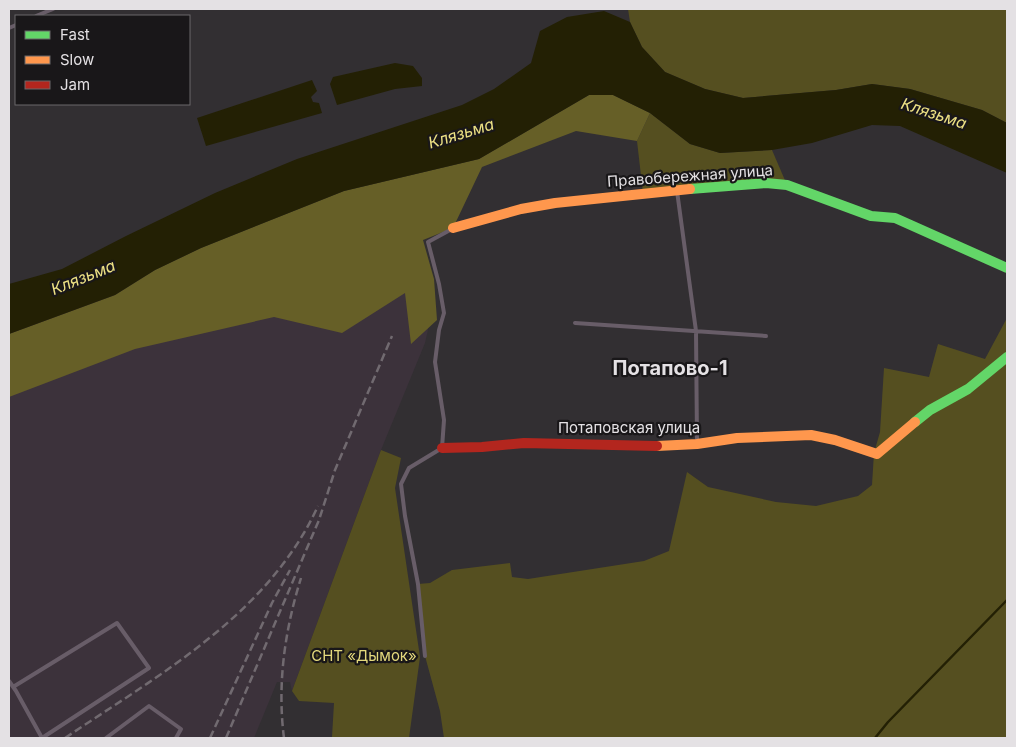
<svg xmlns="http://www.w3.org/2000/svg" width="1016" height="747" font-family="Inter,sans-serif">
<rect width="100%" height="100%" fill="#322f32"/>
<path fill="#3c323b" d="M 344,191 L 434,303 L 425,343 L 381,450 L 292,691 L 290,682 L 277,682 L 254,738 L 9,738 L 9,334 Z"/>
<path fill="#554f20" d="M 628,9 L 1007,9 L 1007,123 L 982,110 L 910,89 L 872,84 L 836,90 L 743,98 L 705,89 L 665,72 L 642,47 L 630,22 Z
M 650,113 L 690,144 L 720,153 L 772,150 L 787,185 L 643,193 L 637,141 Z
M 1007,318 L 1007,738 L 444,738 L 440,711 L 425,656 L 418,584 L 430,583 L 452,570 L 510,563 L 512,577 L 528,579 L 644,561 L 669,551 L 687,472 L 708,487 L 776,502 L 816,506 L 858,496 L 872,485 L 874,453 L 880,432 L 884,368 L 929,377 L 938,344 L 985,359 Z
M 381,450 L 401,458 L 395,488 L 420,657 L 409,738 L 350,738 L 332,737 L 334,703 L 299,701 L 292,691 Z"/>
<path fill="#665f27" d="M 589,95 L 613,95 L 650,113 L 637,141 L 576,131 L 482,167 L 453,228 L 423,240 L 434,279 L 437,320 L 411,344 L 405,293 L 342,333 L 274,317 L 135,349 L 9,397 L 9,334 L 115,295 L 155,270 L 201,248 L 344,191 L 479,159 Z"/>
<path fill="#232004" d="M 604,11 L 630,22 L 642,47 L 665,72 L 705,89 L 743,98 L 836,90 L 872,84 L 910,89 L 982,110 L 1007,123 L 1007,173 L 900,126 L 872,125 L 812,143 L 772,150 L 720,153 L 690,144 L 650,113 L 613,95 L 589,95 L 479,159 L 344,191 L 201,248 L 155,270 L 115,295 L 9,334 L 9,284 L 62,269 L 126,236 L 215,193 L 297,159 L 462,105 L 494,89 L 531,63 L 540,31 L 567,17 Z
M 395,63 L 413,66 L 422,78 L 422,86 L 395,89 L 337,105 L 330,84 L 333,77 Z
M 312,80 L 317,91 L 311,97 L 313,102 L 319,103 L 322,113 L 206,146 L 197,118 Z"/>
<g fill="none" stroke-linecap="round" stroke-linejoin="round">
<path stroke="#232004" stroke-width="2.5" d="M 875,738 L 888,722 L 1007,600"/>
<path stroke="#685d68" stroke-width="4" d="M 36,16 L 53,9
M 9,28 L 16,25
M 677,191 L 696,331 L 697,442
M 575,323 L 766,336
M 425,656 L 418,584 L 405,516 L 401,484 L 409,468 L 442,448 L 444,420 L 435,362 L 439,330 L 444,313 L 439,284 L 428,242 L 452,229
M 9,681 L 16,691 L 42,738
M 13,687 L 117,623 L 149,668 L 42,738
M 106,738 L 149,706 L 181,729 L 176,738"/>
<path stroke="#63d668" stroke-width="10" d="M 690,189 L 766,183 L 787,185 L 871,216 L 895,218 L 1007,268
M 915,422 L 930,410 L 968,389 L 1007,357"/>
<path stroke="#ff974d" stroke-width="10" d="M 453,228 L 521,209 L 555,203 L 690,189
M 657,446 L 697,444 L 737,438 L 811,435 L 835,440 L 877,454 L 915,422"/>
<path stroke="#b3261e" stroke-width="10" d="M 442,448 L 482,447 L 524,443 L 657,446"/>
<path stroke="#716a70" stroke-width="2.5" stroke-dasharray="8 4" stroke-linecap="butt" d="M 65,738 C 160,674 268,615 318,506
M 210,738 L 272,603 L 290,570
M 226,738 L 319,520 L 335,470 L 392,336
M 284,738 C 277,684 285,629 301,578"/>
</g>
<g text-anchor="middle" stroke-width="4.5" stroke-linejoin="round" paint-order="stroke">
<g font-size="15" fill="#e4e1e4" stroke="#191719">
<text transform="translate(690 176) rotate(-4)" y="5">Правобережная улица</text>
<text x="629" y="433">Потаповская улица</text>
</g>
<g font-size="15" fill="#e4d97c" stroke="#191719">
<text x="364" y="661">СНТ «Дымок»</text>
</g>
<g font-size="16" font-style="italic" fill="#ede184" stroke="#191719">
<text transform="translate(934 113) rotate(18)" y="6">Клязьма</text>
<text transform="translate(461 133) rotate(-17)" y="6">Клязьма</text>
<text transform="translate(83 277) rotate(-22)" y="6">Клязьма</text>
</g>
<g font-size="20" font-weight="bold" fill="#e4e1e4" stroke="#191719">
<text x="670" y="375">Потапово-1</text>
</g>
</g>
<rect width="1016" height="747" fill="none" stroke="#e4e1e4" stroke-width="20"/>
<rect x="15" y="15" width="175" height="90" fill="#191719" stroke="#6a686a"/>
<rect x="25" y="31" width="25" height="8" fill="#63d668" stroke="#6a686a"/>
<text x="60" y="40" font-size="15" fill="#e4e1e4">Fast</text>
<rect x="25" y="56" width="25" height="8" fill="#ff974d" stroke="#6a686a"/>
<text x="60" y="65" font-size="15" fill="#e4e1e4">Slow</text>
<rect x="25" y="81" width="25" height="8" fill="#b3261e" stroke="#6a686a"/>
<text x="60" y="90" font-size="15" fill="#e4e1e4">Jam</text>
</svg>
